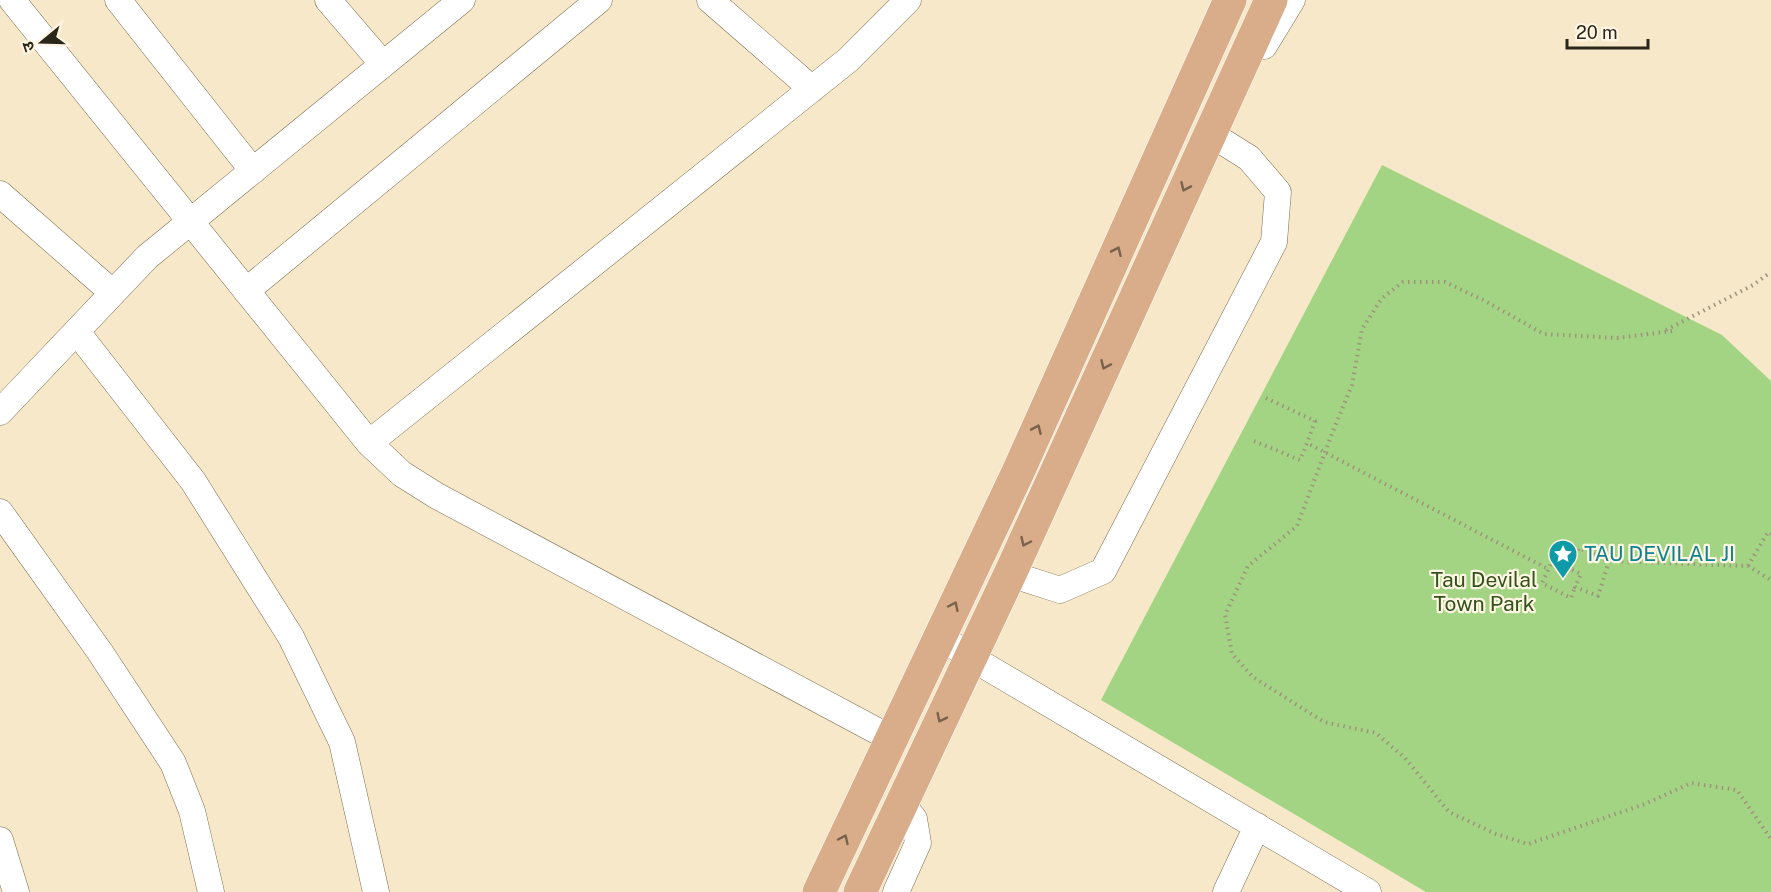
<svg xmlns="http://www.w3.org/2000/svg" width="1771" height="892" font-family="'Public Sans','Noto Sans Devanagari',sans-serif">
<rect width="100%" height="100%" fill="#f6e8c8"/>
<path fill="#a3d484" d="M 1382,165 L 1722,335 L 1771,381 L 1771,892 L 1426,892 L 1101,700 Z"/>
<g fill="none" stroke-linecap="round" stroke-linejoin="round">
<g stroke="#7a6d51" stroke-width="27">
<path id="minor" d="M 12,0 L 369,443 L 402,474 L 437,496 L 892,739
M 118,0 L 253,171
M 328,0 L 383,64
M 710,0 L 812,89
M 1264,46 L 1292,0
M 0,194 L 113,293
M 246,291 L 599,0
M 77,332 L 193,481 L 291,637 L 342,742 L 376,892
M 0,412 L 147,257 L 462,0
M 369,443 L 848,60 L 908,0
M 0,512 L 100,652 L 173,763 L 192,811 L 211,892
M 1010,574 L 1060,590 L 1103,571 L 1274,242 L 1278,192 L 1249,158 L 1209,133 L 1217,120
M 940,636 L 970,657 L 1368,892
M 0,840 L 16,892
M 896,892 L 918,843 L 914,819 L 901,802
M 1226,892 L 1257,826"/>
</g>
<g stroke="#fff" stroke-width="34">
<path id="primary" d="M 819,892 L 1018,472 L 1230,0
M 860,892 L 1010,574 L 1271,0"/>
</g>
<path stroke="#9e947c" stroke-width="4" stroke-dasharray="1.5 4.5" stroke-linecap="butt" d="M 1666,330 L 1753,285 L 1771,272
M 1672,331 L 1617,338 L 1544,334 L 1483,300 L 1445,282 L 1403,282 L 1382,298 L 1362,329 L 1352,385 L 1333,431 L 1297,526 L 1248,566 L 1225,615 L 1232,654 L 1253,677 L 1324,722 L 1376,733 L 1405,758 L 1449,812 L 1496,834 L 1528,844 L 1645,804 L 1691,783 L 1737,790 L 1771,839
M 1266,398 L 1315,421 L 1307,443
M 1254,441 L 1300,460 L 1307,443 L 1548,569
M 1575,557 L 1558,549 L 1542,583 L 1571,598 L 1575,587
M 1609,561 L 1598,596 L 1575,587 L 1581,574 L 1570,569 L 1579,548 L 1609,561 L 1748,566 L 1771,580
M 1748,566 L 1768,532 L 1771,534"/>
<use href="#minor" stroke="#fff" stroke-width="26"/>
<use href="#primary" stroke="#d9ad89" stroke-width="33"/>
</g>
<defs><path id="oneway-chevron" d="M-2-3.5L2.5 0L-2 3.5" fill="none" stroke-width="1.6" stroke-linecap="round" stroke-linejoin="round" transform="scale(1.5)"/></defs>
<g stroke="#79634c">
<use href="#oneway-chevron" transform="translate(1185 187) rotate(114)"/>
<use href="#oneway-chevron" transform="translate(1117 251) rotate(-66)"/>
<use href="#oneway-chevron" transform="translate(1105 365) rotate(114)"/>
<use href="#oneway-chevron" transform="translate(1037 429) rotate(-66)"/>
<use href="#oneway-chevron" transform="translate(1025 542) rotate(115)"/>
<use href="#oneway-chevron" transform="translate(954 606) rotate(-65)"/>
<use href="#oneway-chevron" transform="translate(941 718) rotate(116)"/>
<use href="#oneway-chevron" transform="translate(844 839) rotate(-65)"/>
</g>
<defs>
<g id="sight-pin" transform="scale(1.5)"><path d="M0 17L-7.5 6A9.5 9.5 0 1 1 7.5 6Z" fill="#0f9aa8" stroke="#fef5e3"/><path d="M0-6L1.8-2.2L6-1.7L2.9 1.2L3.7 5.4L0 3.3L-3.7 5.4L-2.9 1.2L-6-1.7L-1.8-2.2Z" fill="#fff"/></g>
</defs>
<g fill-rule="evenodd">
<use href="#sight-pin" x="1563" y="554"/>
</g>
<g text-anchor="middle" stroke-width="4.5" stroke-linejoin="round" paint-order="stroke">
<g font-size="21" fill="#0d838f" stroke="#fef5e3" text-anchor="start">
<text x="1584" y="561">TAU DEVILAL JI</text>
</g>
<g font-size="21" fill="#32521b" stroke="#fef5e3">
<text x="1484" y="587">Tau Devilal<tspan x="1484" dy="24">Town Park</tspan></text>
</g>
</g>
<g transform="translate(42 42) rotate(251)" stroke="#fef5e3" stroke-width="4.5" paint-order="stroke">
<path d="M0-4.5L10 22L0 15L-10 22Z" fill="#2b261a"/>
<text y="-9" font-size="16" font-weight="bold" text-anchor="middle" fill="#2b261a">उ</text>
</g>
<path d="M1567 39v9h81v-9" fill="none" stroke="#2b261a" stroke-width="3"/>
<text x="1576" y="39" font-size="18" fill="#2b261a" stroke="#fef5e3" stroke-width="4.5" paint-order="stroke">20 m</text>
</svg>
